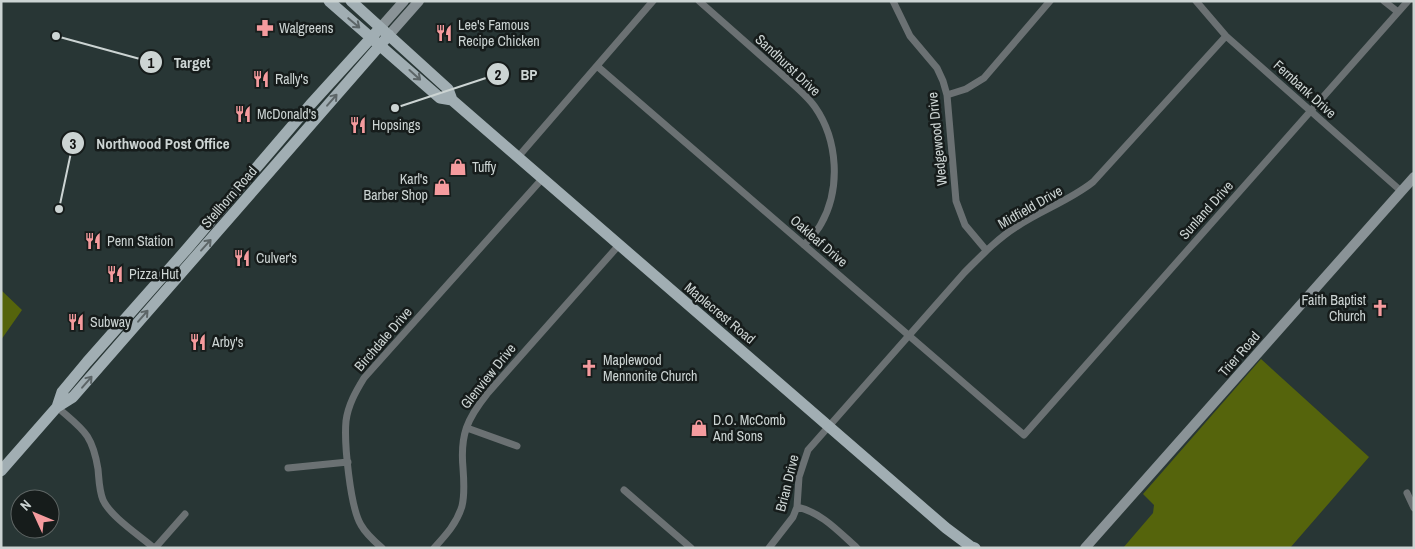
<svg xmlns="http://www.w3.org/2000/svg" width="1415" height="549" font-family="'Archivo Narrow',sans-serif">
<rect width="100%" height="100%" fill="#283635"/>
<path fill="#55640c" d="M 1,290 L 22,310 L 1,340 Z
M 1261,359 L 1369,457 L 1290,548 L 1123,548 L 1153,513 L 1154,505 L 1143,494 Z"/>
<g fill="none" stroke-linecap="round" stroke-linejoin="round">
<path stroke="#6b7173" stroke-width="7" d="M 699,1 C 725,24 751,47 777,70 C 790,82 805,93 815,107 C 838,140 841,189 821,224 C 817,232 810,238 804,245
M 893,1 L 910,36 L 937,68 L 943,81 L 947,95 L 956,201 L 965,225 L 986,250
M 1196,1 L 1226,36 L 1401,191
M 1384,1 L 1398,12
M 597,66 L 1024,435 L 1408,1
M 947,95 L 966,89 L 984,78 L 1050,1
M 518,157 L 653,1
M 57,407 C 83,430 92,433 98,469 C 99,479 99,490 103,500 C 111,517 139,535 154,548
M 467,428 L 517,446
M 288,468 L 348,462
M 624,490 L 691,548
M 1407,493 L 1414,508
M 797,507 C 821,512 839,532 857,548
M 155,548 L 185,514
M 382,548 C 374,541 366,534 361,525 C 350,507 344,442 346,421 C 348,405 356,391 364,378 L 542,179
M 434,548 C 446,535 457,523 462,506 C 465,494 464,481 463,468 C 460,435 467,419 487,394 L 619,245
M 769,548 L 793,517 L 797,507 L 799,477 L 808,450 L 964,273 C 981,256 997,239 1016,227 C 1041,210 1069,201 1093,182 L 1226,36"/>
<path stroke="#8a9397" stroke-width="10" d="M 380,28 L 404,1
M 389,35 L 419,1
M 1085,548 L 1414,177"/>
<path stroke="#a1aeb3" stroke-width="11" d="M 329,1 L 440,98 L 452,100
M 351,1 L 448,89 L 452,100 L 946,528 L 970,546 L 975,548
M 57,407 L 62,392 L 87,362 L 186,250 L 310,105 L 380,28
M 1,471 L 57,407 L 73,397 L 389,35"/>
</g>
<defs><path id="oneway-shaft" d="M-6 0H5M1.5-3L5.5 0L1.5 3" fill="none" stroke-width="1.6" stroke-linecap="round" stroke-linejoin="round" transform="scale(1.25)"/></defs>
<g stroke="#5c6567">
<use href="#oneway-shaft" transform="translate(354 23) rotate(40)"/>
<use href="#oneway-shaft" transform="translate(415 75) rotate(42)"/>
<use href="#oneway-shaft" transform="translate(332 100) rotate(-49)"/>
<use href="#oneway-shaft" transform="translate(206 245) rotate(-48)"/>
<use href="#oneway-shaft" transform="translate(143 316) rotate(-49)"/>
<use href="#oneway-shaft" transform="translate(87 382) rotate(-49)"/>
</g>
<defs>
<g id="pharmacy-bare" transform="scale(1.35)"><path d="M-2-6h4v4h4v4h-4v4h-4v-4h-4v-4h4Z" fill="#f59b9e" stroke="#161c1b" stroke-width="2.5" paint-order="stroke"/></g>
<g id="restaurant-bare" transform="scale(1.35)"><path d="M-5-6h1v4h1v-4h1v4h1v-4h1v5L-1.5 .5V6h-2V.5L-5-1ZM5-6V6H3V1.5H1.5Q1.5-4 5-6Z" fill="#f59b9e" stroke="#161c1b" stroke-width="2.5" paint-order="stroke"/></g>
<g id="shop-bare" transform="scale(1.35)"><path d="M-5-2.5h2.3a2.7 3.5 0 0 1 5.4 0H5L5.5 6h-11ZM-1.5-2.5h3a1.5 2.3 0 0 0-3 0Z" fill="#f59b9e" stroke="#161c1b" stroke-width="2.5" paint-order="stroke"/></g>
<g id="church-bare" transform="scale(1.35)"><path d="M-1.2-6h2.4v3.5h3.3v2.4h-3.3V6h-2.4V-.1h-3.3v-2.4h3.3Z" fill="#f59b9e" stroke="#161c1b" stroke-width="2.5" paint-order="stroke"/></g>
</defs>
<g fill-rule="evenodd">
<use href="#pharmacy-bare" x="265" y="28"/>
<use href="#restaurant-bare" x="444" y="33"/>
<use href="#restaurant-bare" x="261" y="79"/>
<use href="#restaurant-bare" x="243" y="114"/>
<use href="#restaurant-bare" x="358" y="125"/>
<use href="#shop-bare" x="458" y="167"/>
<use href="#shop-bare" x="442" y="187"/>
<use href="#restaurant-bare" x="93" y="241"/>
<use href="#restaurant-bare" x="242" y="258"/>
<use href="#restaurant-bare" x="115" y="274"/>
<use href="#church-bare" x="1380" y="308"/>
<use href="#restaurant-bare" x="76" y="322"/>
<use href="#restaurant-bare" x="198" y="342"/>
<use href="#church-bare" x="589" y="368"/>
<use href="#shop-bare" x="699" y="428"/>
</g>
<g text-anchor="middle" stroke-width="5" stroke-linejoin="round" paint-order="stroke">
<g font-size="14" fill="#ccd4d3" stroke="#161c1b" text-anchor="start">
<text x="458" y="30">Lee's Famous<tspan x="458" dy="16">Recipe Chicken</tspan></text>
<text x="279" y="33">Walgreens</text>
<text x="275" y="84">Rally's</text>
<text x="257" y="119">McDonald's</text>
<text x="372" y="130">Hopsings</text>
<text x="472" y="172">Tuffy</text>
<text x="428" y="184" text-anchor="end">Karl's<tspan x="428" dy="16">Barber Shop</tspan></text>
<text x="107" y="246">Penn Station</text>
<text x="256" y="263">Culver's</text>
<text x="129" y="279">Pizza Hut</text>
<text x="1366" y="305" text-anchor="end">Faith Baptist<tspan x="1366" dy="16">Church</tspan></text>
<text x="90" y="327">Subway</text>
<text x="212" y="347">Arby's</text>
<text x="603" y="365">Maplewood<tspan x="603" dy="16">Mennonite Church</tspan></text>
<text x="713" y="425">D.O. McComb<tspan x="713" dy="16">And Sons</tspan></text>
</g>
<g font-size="14" fill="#ccd4d3" stroke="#161c1b">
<text transform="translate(788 65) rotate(43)" y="5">Sandhurst Drive</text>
<text transform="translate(1305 89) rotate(42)" y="5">Fernbank Drive</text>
<text transform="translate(937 139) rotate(-96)" y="5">Wedgewood Drive</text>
<text transform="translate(229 197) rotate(-49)" y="5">Stellhorn Road</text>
<text transform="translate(1030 207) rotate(-30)" y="5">Midfield Drive</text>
<text transform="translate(1206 210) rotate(-48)" y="5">Sunland Drive</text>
<text transform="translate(819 241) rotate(41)" y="5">Oakleaf Drive</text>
<text transform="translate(720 313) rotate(40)" y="5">Maplecrest Road</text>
<text transform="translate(383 339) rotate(-49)" y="5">Birchdale Drive</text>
<text transform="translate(1239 354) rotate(-49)" y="5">Trier Road</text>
<text transform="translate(488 376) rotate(-51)" y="5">Glenview Drive</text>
<text transform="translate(787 483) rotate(-76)" y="5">Brian Drive</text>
</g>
</g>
<path fill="none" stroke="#ccd4d3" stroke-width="2" d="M56 36L151 62M395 108L498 74M59 209L73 143"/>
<g fill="#ccd4d3" stroke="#161c1b" stroke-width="2">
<circle cx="56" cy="36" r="5"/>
<circle cx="395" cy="108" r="5"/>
<circle cx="59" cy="209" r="5"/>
<circle cx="151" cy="62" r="12"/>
<circle cx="498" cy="74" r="12"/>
<circle cx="73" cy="143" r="12"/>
</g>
<g font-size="15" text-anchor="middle" font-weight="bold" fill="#111">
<text x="151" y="68">1</text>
<text x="498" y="80">2</text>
<text x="73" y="149">3</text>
</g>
<g font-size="15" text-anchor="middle" font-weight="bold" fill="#ccd4d3" stroke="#161c1b" stroke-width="5" stroke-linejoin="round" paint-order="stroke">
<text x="192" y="68">Target</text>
<text x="529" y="80">BP</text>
<text x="163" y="149">Northwood Post Office</text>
</g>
<rect width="1415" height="549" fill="none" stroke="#ccd4d3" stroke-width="5"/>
<g transform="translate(35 514) rotate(314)"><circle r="24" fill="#161c1b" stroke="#5f6665"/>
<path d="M0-4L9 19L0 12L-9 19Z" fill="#f59b9e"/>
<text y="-8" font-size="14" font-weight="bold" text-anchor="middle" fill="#ccd4d3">N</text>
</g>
</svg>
